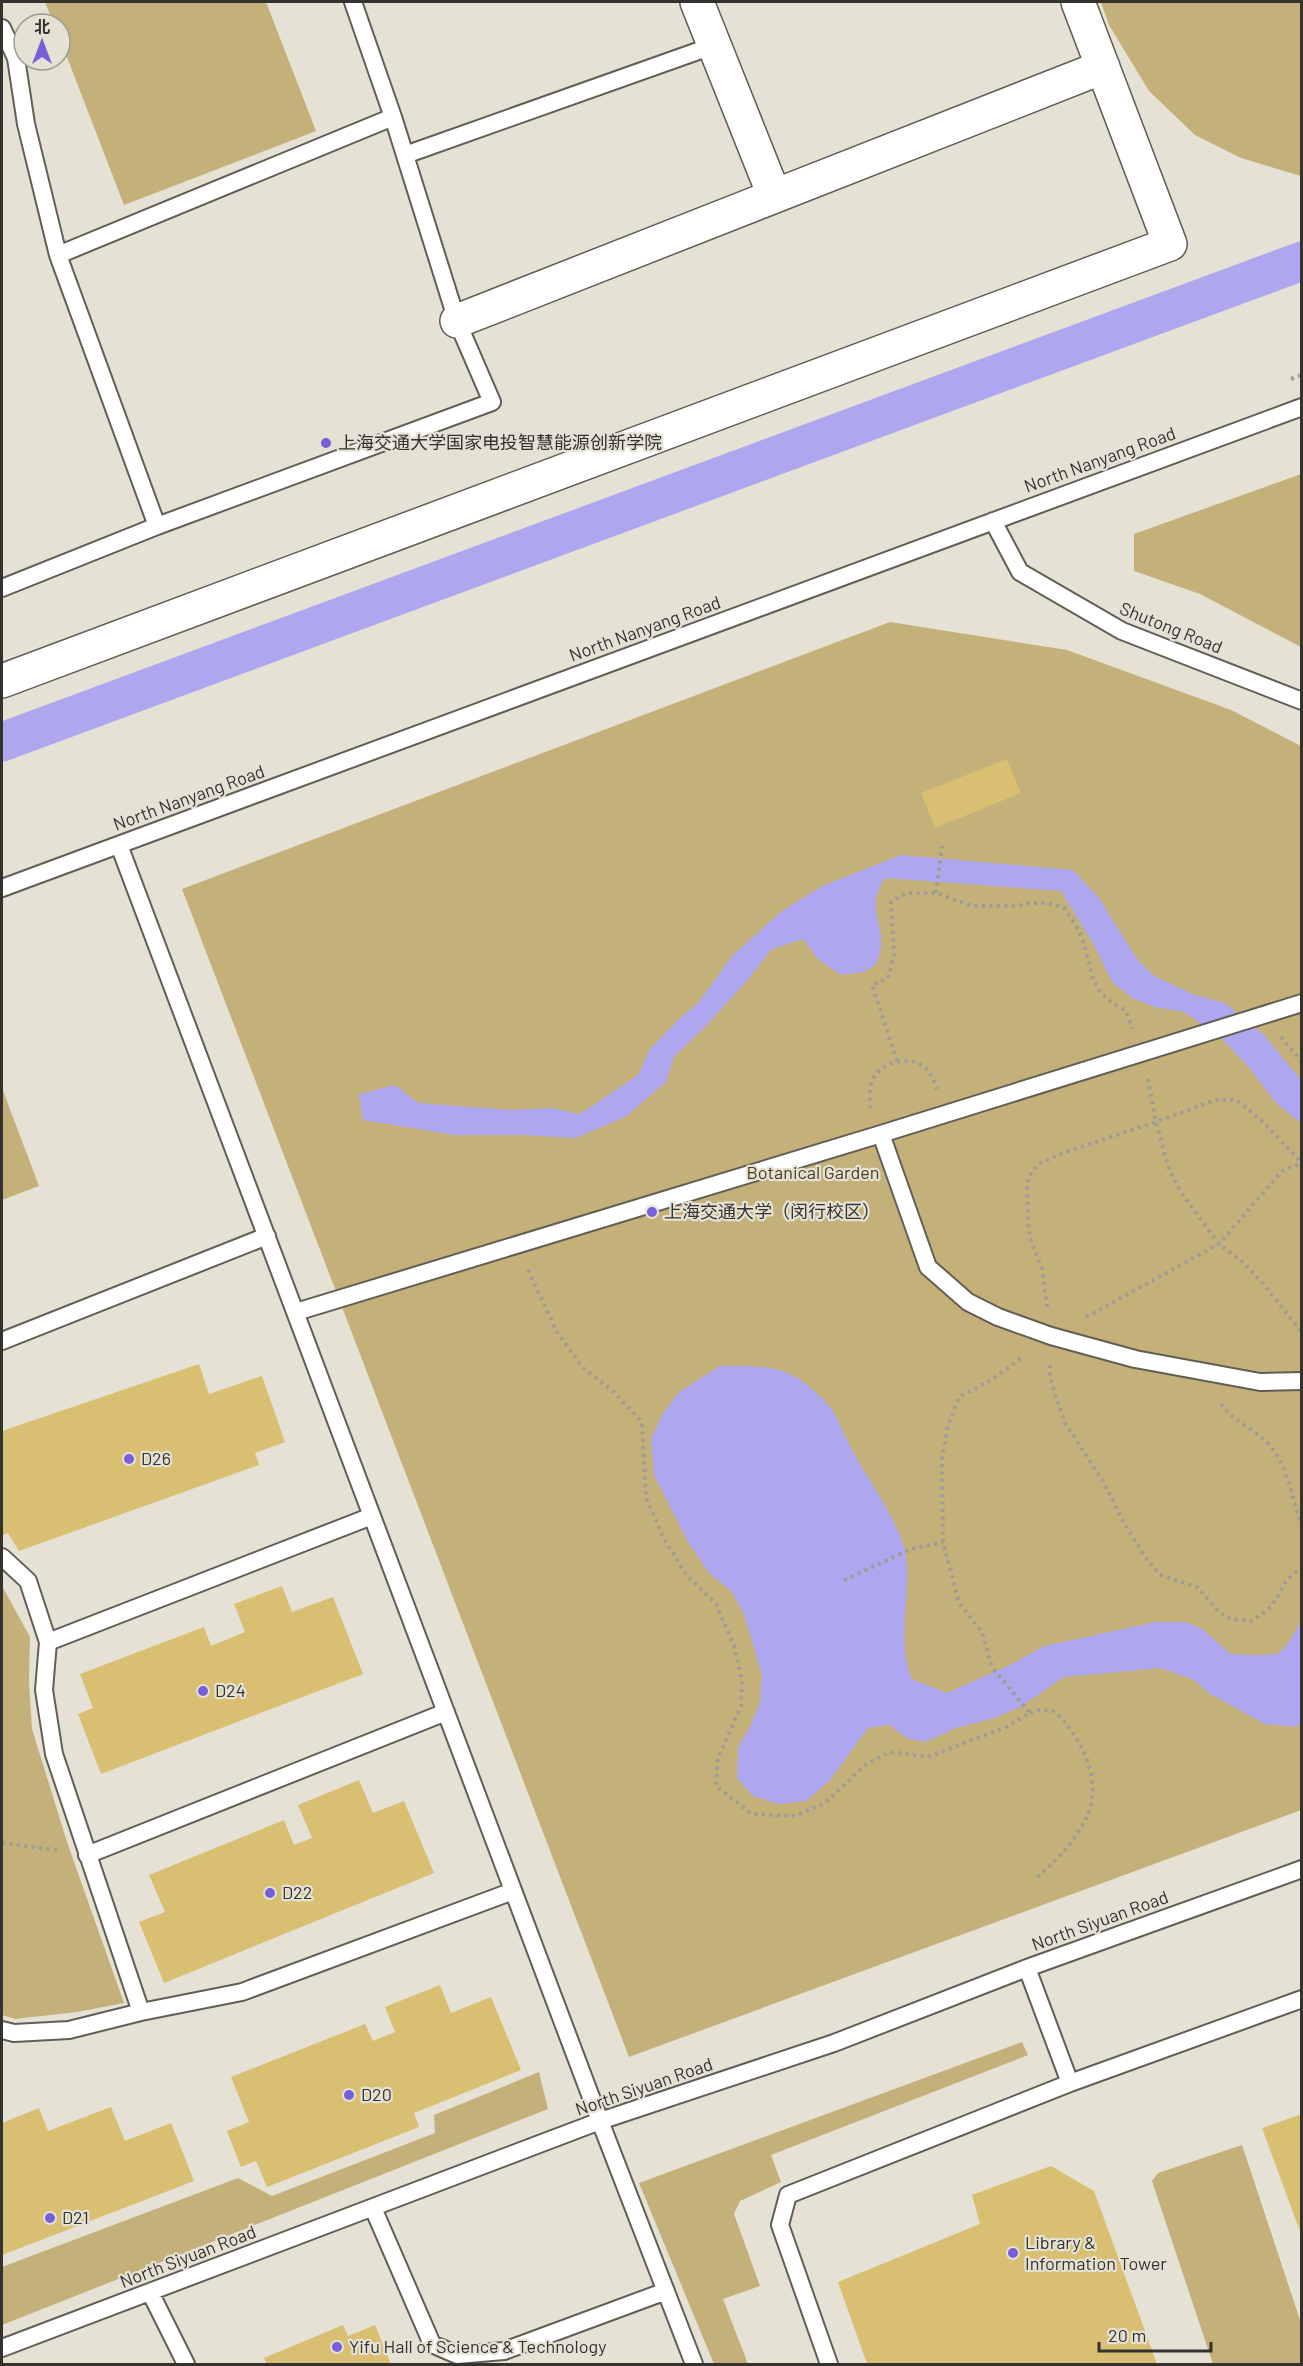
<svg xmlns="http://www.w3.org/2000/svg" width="1303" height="2366" font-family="Barlow,'Noto Sans SC',sans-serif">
<rect width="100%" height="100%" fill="#e5e1d5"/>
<path fill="#c4b179" d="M 45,2 L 266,2 L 316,131 L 124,205 L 60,39 L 60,24 L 54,24 Z
M 1101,2 L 1301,2 L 1301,176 L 1241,158 L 1195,135 L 1149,91 L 1109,25 Z
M 1301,474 L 1301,647 L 1200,594 L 1134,571 L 1134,534 Z
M 890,622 L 1067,650 L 1231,710 L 1301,746 L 1301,1810 L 629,2057 L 182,889 Z
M 2,1088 L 39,1186 L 2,1200 Z
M 2,1586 L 30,1637 L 29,1682 L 32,1729 L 68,1845 L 124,2003 L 77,2012 L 15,2019 L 2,2015 Z
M 1022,2042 L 1028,2055 L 771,2155 L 781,2182 L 740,2201 L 734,2214 L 760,2286 L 723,2299 L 748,2364 L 714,2364 L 639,2183 Z
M 539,2072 L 548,2109 L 2,2325 L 2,2267 L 238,2178 L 272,2196 L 435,2133 L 434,2115 Z
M 1242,2145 L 1301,2323 L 1301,2364 L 1213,2364 L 1152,2181 L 1158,2173 Z"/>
<path fill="#aea6ee" d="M 901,855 L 1073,870 L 1099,898 L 1137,959 L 1154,976 L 1195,995 L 1225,1003 L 1264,1035 L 1301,1080 L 1302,1124 L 1276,1103 L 1247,1065 L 1220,1037 L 1184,1012 L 1154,1007 L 1132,998 L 1112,982 L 1095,947 L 1061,891 L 885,878 C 866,907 882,916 881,945 C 881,951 878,958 877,964 L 863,972 L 841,975 L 818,959 L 803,939 L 772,949 L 746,982 L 703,1029 L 674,1057 L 666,1082 L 625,1117 L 576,1138 L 520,1135 L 455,1135 L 363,1120 L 359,1094 L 395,1085 L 418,1103 L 509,1110 L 551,1108 L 580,1114 L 638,1075 L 650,1049 L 679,1019 L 698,1003 L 732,956 L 782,911 L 822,886 Z
M 720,1366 C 745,1366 773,1364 796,1377 C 804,1381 825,1400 830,1407 C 839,1419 844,1435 851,1448 C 867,1479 901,1523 906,1557 C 911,1598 896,1641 912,1679 L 947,1693 L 1012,1664 L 1044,1646 L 1156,1622 L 1186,1622 L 1202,1629 L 1231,1654 L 1253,1655 L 1278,1654 L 1289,1642 L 1301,1621 L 1301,1723 L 1295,1727 L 1265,1724 L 1210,1694 L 1194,1680 L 1160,1668 L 1064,1677 L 1020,1707 L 994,1718 L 956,1728 L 925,1742 L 906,1738 L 890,1725 L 868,1728 L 830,1780 L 806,1801 L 778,1804 L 753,1796 L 737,1778 L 738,1747 L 750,1727 L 760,1703 L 762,1674 L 744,1615 L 732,1592 L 709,1573 L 688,1542 L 654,1475 L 651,1439 L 662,1415 L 679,1392 Z"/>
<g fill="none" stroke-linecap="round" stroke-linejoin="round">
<path stroke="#aea6ee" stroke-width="39" d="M 2,742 L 1302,261"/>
</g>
<path fill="#d9bf71" d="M 1007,759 L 1021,793 L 935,828 L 921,793 Z
M 199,1364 L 209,1394 L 262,1376 L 285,1442 L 255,1453 L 259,1465 L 19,1551 L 8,1533 L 2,1535 L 2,1431 Z
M 282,1586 L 292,1612 L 333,1597 L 363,1674 L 101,1774 L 78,1714 L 93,1708 L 80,1674 L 204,1627 L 211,1646 L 245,1632 L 234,1604 Z
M 359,1780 L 373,1813 L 404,1801 L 434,1873 L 164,1983 L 139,1922 L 165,1912 L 149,1875 L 284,1820 L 294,1845 L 312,1838 L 298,1805 Z
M 440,1985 L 451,2013 L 491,1997 L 521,2070 L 414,2113 L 419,2127 L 267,2187 L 256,2161 L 241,2167 L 227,2131 L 249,2122 L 231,2077 L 365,2024 L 373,2041 L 395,2032 L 385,2007 Z
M 111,2107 L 125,2141 L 171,2123 L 194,2181 L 2,2255 L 2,2123 L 39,2108 L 48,2131 Z
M 1302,2114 L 1302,2233 L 1301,2234 L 1262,2128 Z
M 1051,2166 L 1094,2191 L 1157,2364 L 867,2364 L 838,2282 L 980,2224 L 972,2195 Z
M 343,2325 L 348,2336 L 375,2325 L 391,2364 L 267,2364 L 264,2358 Z"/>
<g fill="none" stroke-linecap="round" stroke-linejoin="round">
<g stroke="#625e54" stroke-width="20">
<path id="lane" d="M 2,28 L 16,58 L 26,124 L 58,255 L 157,526
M 405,155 L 715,45
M 58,255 L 393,117
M 993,521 L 1020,572 L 1122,631 L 1302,701
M 2,588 L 157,526 L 492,402 L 457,321 L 393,117 L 353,2
M 119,845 L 600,2121 L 694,2364
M 2,888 L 1302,407
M 881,1134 L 928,1267 L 968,1302 L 998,1317 L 1051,1336 L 1135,1359 L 1260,1382 L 1302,1381
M 296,1312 L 881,1134 L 1302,1003
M 2,1341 L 267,1236
M 2,1557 L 28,1581 L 48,1642 L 44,1690 L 54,1754 L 141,2012
M 48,1642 L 372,1516
M 87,1855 L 446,1712
M 1027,1968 L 1070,2083
M 2,2030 L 14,2033 L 69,2030 L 141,2012 L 242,1992 L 513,1891
M 373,2208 L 432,2344 L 457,2355 L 504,2351 L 666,2291
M 150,2292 L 186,2364
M 2,2348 L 600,2121 L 834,2043 L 1027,1968 L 1302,1869
M 829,2364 L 780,2225 L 788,2195 L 1070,2083 L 1302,1999"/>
</g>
<g stroke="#625e54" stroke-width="36">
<path id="street" d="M 697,2 L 774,195
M 457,321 L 1103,67
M 2,681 L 1170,244 L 1078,2"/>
</g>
<path stroke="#9f9c93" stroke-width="4" stroke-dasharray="3 4.5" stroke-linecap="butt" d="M 1291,379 L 1302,375
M 936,893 L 942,846
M 1281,1037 L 1302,1062
M 897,1061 L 872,985 L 888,978 L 894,955 L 891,902 L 906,893 L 936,893 L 972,906 L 1018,906 L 1028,903 L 1047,903 L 1064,908 C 1070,917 1077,926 1081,936 C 1095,972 1085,990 1125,1010 L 1133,1029
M 1148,1079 L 1156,1122 L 1168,1166 L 1180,1191 L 1219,1244 L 1245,1264 L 1265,1286 L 1302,1333
M 870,1108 C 870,1101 869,1091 871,1084 C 876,1063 909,1053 926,1068 C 931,1073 934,1083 937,1089
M 528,1270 L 557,1332 L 583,1368 L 613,1391 L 642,1422 L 646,1498 L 664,1539 L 687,1576 L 716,1604 L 734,1646 L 742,1680 L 741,1706 L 718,1758 L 716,1786 L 752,1814 L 795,1816 L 825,1803 L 865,1765 L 890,1752 L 928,1757 L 1006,1727 L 1030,1713 L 992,1667 L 982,1632 L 959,1603 L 943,1542 L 942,1458 L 948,1425 L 959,1397 L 991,1380 L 1024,1356
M 1047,1307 L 1042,1269 L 1030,1238 L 1028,1221 L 1027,1185 L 1030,1175 L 1038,1164 L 1063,1153 L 1156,1122 L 1215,1100 L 1237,1100 L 1264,1123 L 1302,1163
M 1086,1317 L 1219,1244 L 1282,1171 L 1302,1163
M 1050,1365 L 1050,1378 L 1065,1423 L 1103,1481 L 1124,1523 L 1145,1556 L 1160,1575 L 1197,1587 L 1219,1612 L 1231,1619 L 1252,1621 L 1272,1606 L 1286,1581 L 1302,1567
M 1221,1404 C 1234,1423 1258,1430 1271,1447 C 1289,1469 1292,1500 1302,1526
M 844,1580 L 911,1549 L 943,1542
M 1030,1713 L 1039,1710 L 1053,1711 C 1079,1732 1102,1778 1089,1811 C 1080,1836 1057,1861 1037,1877
M 2,1843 L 57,1850"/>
<use href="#lane" stroke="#fff" stroke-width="16"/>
<use href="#street" stroke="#fff" stroke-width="33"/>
</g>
<g fill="#775fd9" stroke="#e5e1d5" stroke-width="2">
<circle cx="326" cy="443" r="6"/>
<circle cx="652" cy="1212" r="6"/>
<circle cx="129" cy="1459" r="6"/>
<circle cx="203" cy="1691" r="6"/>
<circle cx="270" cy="1893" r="6"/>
<circle cx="349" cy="2095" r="6"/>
<circle cx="50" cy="2218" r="6"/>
<circle cx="1013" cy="2253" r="6"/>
<circle cx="337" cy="2347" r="6"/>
</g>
<g text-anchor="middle" stroke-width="4.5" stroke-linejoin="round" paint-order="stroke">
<g font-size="18" fill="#33322d" stroke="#e5e1d5" text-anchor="start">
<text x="338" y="449">上海交通大学国家电投智慧能源创新学院</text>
<text x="664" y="1218">上海交通大学（闵行校区）</text>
<text x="141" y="1465">D26</text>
<text x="215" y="1697">D24</text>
<text x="282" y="1899">D22</text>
<text x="361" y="2101">D20</text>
<text x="62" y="2224">D21</text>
<text x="1025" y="2249">Library &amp;<tspan x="1025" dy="21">Information Tower</tspan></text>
<text x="349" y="2353">Yifu Hall of Science &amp; Technology</text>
</g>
<g font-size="18" fill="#33322d" stroke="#e5e1d5">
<text transform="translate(1100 460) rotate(-20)" y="6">North Nanyang Road</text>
<text transform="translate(1171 628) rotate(22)" y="6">Shutong Road</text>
<text transform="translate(645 629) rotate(-20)" y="6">North Nanyang Road</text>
<text transform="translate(189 798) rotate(-20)" y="6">North Nanyang Road</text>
<text transform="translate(1100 1921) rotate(-20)" y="6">North Siyuan Road</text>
<text transform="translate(644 2087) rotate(-19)" y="6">North Siyuan Road</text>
<text transform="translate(188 2257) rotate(-21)" y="6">North Siyuan Road</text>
</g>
<g font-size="18" fill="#493e1c" stroke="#e5e1d5">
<text x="813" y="1179">Botanical Garden</text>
</g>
</g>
<rect width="1303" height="2366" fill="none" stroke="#33322d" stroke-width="6"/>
<g transform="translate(42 42)"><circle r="28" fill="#e5e1d5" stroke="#9e9b92" stroke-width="1.5"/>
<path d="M0-4.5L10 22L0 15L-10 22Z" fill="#775fd9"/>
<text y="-9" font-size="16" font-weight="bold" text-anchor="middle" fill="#33322d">北</text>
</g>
<path d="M1099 2342v9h112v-9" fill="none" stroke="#33322d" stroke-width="3"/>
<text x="1108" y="2342" font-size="18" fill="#33322d" stroke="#e5e1d5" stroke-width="4.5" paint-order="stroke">20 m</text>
</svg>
